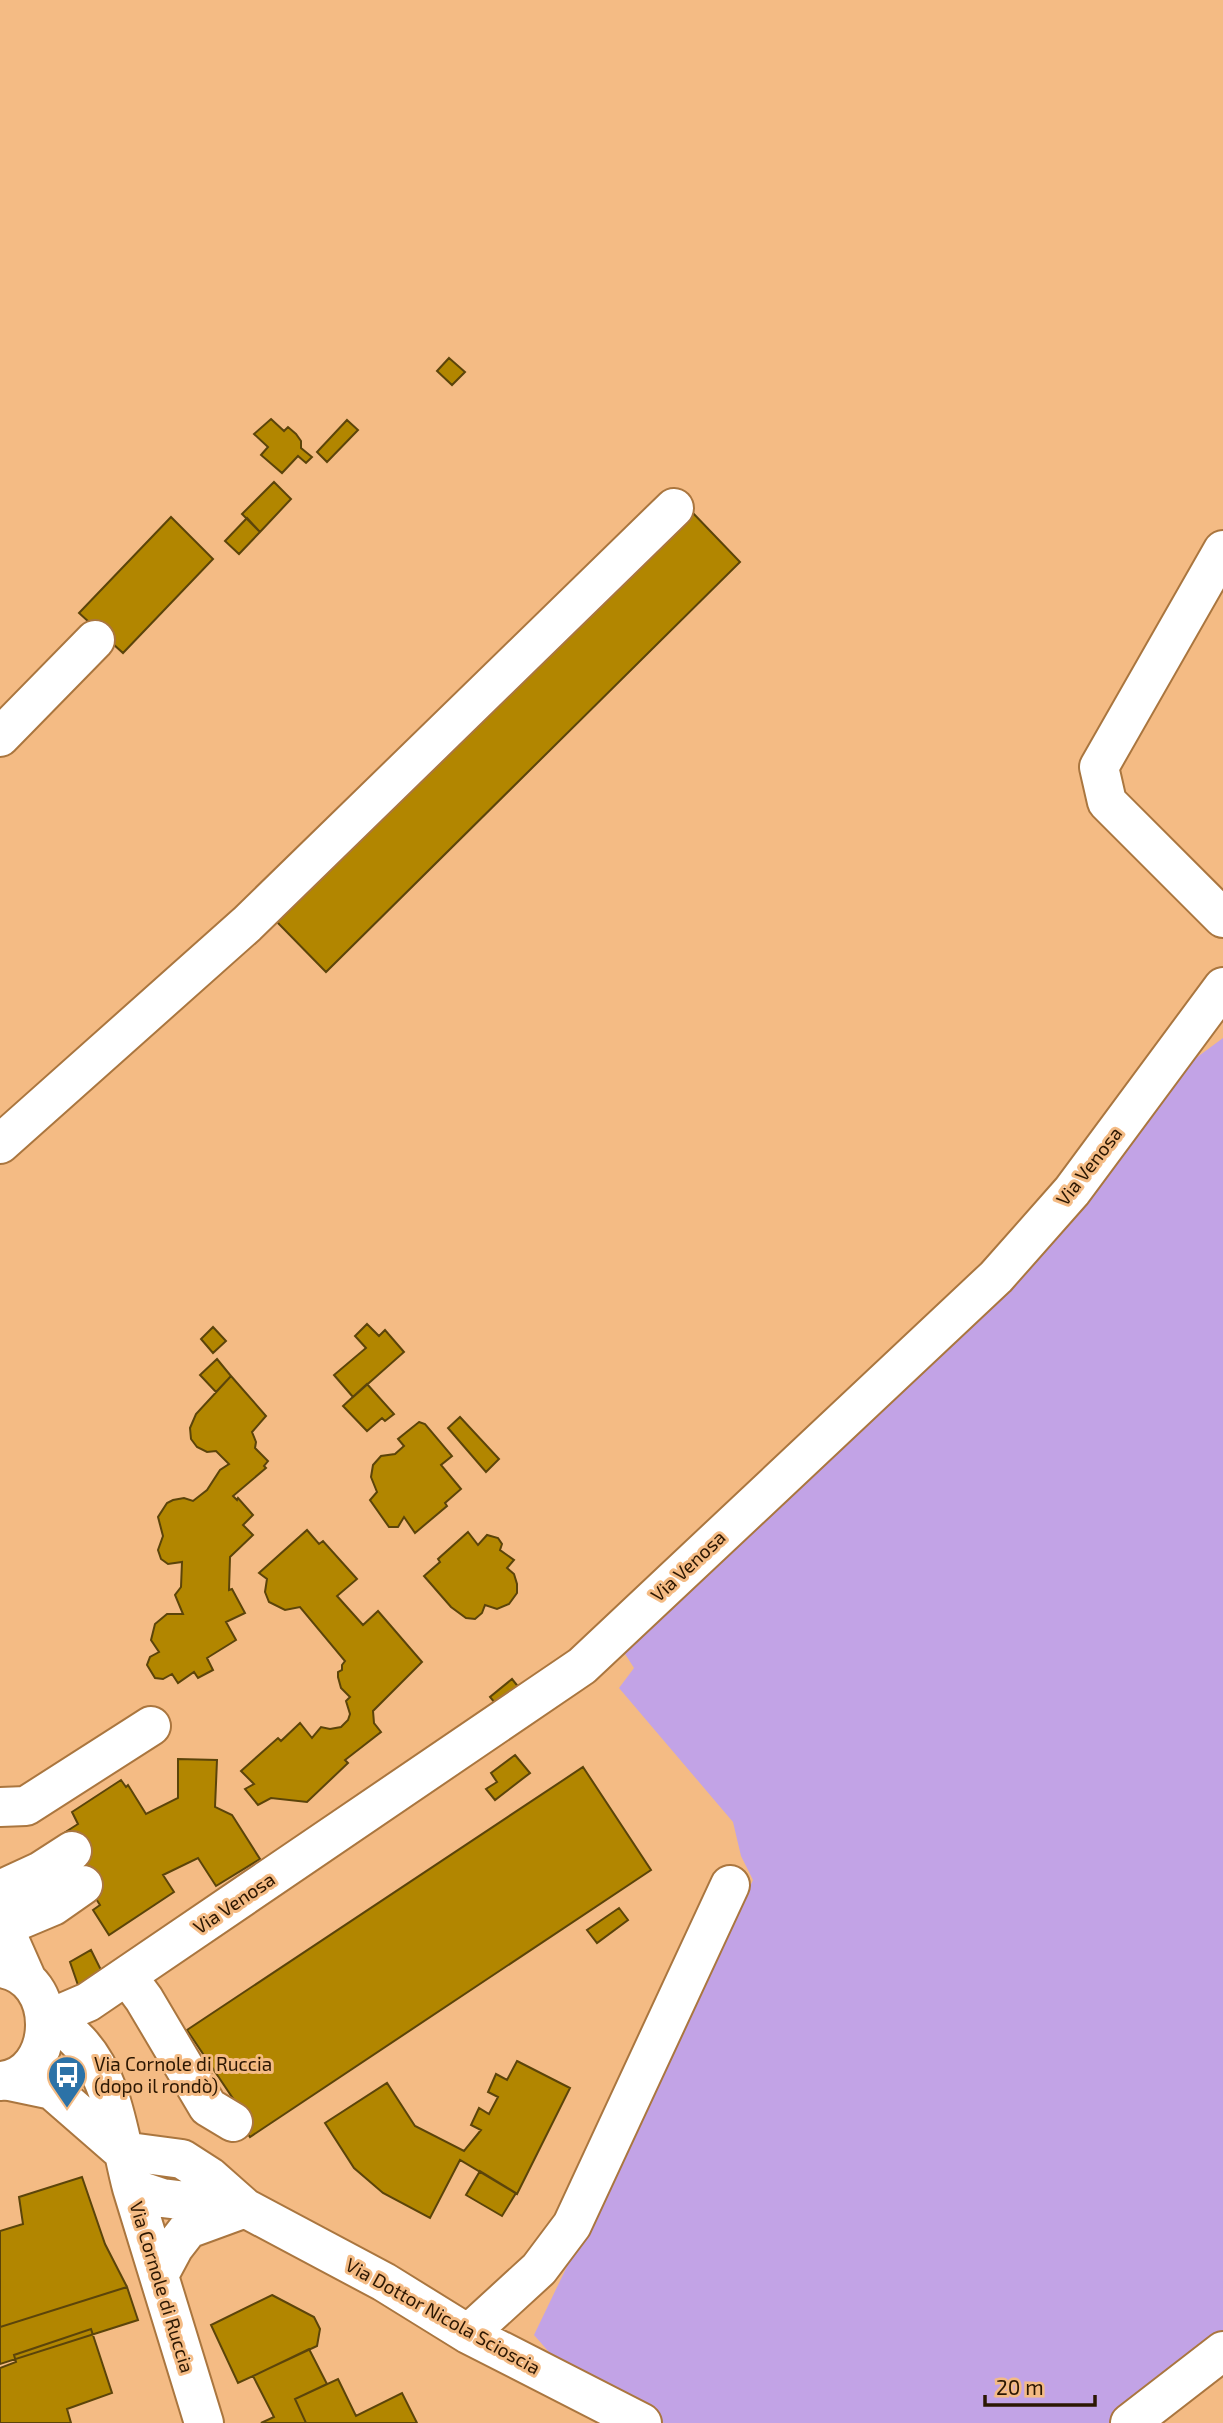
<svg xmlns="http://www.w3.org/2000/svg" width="1223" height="2423" font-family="'Exo 2',sans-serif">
<rect width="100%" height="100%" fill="#f4bb84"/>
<path fill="#c2a3e6" d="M 1223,1038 L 1223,2341 L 1109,2423 L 664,2423 L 571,2377 L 534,2335 L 753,1880 L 741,1856 L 733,1822 L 619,1688 L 634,1668 L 613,1635 L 1173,1075 Z"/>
<path fill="#b28600" stroke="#5b440a" stroke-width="2" d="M 449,358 L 465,372 L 452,385 L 437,371 Z
M 271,419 L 284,431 L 288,427 L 296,434 L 301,441 L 301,448 L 312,457 L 306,463 L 298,456 L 282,473 L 261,455 L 268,447 L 254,434 Z
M 347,420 L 358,430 L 327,462 L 317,452 Z
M 274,482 L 291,499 L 260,532 L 242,514 Z
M 691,511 L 740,562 L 326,972 L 277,922 Z
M 171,517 L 213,559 L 123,653 L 79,613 Z
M 247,518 L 260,532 L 239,554 L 225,541 Z
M 367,1324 L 379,1336 L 385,1330 L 404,1352 L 353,1397 L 334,1375 L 366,1348 L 355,1336 Z
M 213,1327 L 226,1341 L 213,1353 L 201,1339 Z
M 217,1359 L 231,1376 L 216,1392 L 200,1375 Z
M 231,1376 L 266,1416 L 252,1432 L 256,1442 L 255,1448 L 268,1461 L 264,1466 L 266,1468 L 233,1496 L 237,1500 L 238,1498 L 253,1515 L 243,1525 L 253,1535 L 230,1557 L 229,1590 L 232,1589 L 245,1613 L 226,1622 L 236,1640 L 207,1658 L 213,1670 L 198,1678 L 194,1672 L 178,1683 L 172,1674 L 163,1679 L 155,1678 L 147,1665 L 150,1657 L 159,1652 L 151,1640 L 155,1624 L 167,1614 L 183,1614 L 175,1595 L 181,1587 L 182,1562 L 168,1564 L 161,1559 L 158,1550 L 163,1536 L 158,1517 L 167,1503 L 173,1500 L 184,1498 L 193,1501 L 207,1490 L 220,1470 L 229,1464 L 216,1451 L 207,1452 L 197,1447 L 191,1439 L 190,1428 L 196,1414 Z
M 367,1384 L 394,1414 L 385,1421 L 382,1418 L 367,1431 L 343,1406 Z
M 460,1417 L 499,1459 L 486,1472 L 448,1428 Z
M 419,1422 L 425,1424 L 452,1456 L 441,1465 L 461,1489 L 445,1503 L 447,1506 L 415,1533 L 404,1517 L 398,1527 L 389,1527 L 370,1500 L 377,1492 L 371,1477 L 373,1465 L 381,1456 L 395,1454 L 404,1446 L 398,1439 Z
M 307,1530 L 319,1544 L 323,1541 L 357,1579 L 337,1596 L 363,1625 L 378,1611 L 422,1662 L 373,1711 L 374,1723 L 381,1732 L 345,1760 L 348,1763 L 307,1802 L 271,1798 L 258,1805 L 245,1789 L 254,1784 L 241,1771 L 278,1738 L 281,1741 L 300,1723 L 312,1738 L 321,1727 L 330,1729 L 341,1727 L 348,1720 L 350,1714 L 346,1701 L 350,1697 L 341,1688 L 338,1677 L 338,1672 L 342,1670 L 342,1665 L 345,1661 L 300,1607 L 285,1610 L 269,1602 L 265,1592 L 267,1579 L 259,1573 Z
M 468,1532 L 478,1545 L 487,1535 L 498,1538 L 502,1544 L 500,1550 L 514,1560 L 507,1568 L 514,1574 L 517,1584 L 517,1593 L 509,1604 L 497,1609 L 485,1605 L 482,1613 L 475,1619 L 466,1618 L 451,1607 L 424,1576 L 440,1562 L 438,1559 Z
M 512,1679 L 521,1690 L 499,1708 L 490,1697 Z
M 515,1755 L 530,1773 L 495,1800 L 486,1789 L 497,1782 L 491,1773 Z
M 178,1759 L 217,1760 L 215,1807 L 232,1815 L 260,1859 L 216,1886 L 198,1858 L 163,1875 L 174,1892 L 109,1935 L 93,1910 L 100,1905 L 77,1869 L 86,1863 L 64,1833 L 78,1824 L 72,1812 L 121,1780 L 126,1787 L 128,1785 L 146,1814 L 178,1798 Z
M 583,1767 L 651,1870 L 250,2137 L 234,2113 L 240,2109 L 187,2030 Z
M 619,1908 L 628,1920 L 597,1943 L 587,1930 Z
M 91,1950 L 103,1974 L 79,1988 L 70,1962 Z
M 517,2061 L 570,2088 L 517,2194 L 460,2160 L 430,2218 L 383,2193 L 354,2168 L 325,2123 L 387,2083 L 415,2126 L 464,2151 L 481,2130 L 471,2125 L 479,2108 L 489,2114 L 498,2097 L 488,2092 L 496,2074 L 507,2080 Z
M 480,2171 L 516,2193 L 502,2216 L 466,2195 Z
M 82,2177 L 105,2244 L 127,2287 L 0,2327 L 0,2231 L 23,2224 L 19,2197 Z
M 127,2287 L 138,2320 L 0,2364 L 0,2327 Z
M 272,2295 L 314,2317 L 320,2329 L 317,2346 L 238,2383 L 211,2325 Z
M 91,2329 L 112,2393 L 67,2409 L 71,2423 L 0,2423 L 0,2368 L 16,2362 L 14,2355 Z
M 309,2349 L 327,2384 L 295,2399 L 306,2423 L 261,2423 L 274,2417 L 253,2376 Z
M 338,2379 L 356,2416 L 402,2393 L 417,2423 L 306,2423 L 295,2399 Z"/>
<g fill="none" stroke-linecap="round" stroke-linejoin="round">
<g stroke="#aa763f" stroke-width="42">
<path id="minor" d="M 1223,550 L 1099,767 L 1107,802 L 1223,918
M 0,737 L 95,640
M 0,1144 L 247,924 L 674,508
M 0,1807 L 26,1806 L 151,1726
M 0,1890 L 41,1871 L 72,1851
M 3,1927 L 53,1906 L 83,1885
M 127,1976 L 144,1999 L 208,2107 L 233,2122
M 9,2081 L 52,2090 L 122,2151
M 122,2151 L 182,2159 L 210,2177 L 245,2208 L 384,2282 L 468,2334 L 642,2423
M 132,2188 L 162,2198 L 245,2208
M 159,2275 L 174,2247 L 188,2229 L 240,2210
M 468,2334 L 539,2269 L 572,2225 L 730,1885
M 204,2423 L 132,2188 C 119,2139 114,2075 75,2038 C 69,2031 55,2028 46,2024 L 53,2017 L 88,2002 L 582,1666 L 996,1277 L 1072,1191 L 1223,987
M 1130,2423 L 1223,2351"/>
</g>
<g stroke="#aa763f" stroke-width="42">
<path id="major" d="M 0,1919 L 27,1980
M 0,1968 C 62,1976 58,2077 0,2081"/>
</g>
<use href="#minor" stroke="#fff" stroke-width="38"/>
<use href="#major" stroke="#fff" stroke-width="38"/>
</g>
<defs>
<g id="bus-pin" transform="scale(2.0125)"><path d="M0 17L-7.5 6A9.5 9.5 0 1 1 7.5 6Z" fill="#2c72a7" stroke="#f4bb84"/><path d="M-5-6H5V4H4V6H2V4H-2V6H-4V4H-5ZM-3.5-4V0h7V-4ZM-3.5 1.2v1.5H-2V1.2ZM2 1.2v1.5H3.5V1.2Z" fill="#fff"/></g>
</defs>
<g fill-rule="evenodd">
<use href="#bus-pin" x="67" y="2075"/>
</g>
<g text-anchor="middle" stroke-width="6" stroke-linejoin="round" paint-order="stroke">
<g font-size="19" fill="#2c1702" stroke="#f4bb84">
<text transform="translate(1089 1166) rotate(-52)" y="7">Via Venosa</text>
<text transform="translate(688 1566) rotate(-43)" y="7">Via Venosa</text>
<text transform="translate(234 1903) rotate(-34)" y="7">Via Venosa</text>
<text transform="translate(162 2287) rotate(73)" y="7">Via Cornole di Ruccia</text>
<text transform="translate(443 2316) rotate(29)" y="7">Via Dottor Nicola Scioscia</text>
</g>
<g font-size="19" fill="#2c1702" stroke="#f4bb84" text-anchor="start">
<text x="94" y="2071">Via Cornole di Ruccia<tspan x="94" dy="22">(dopo il rondò)</tspan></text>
</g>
</g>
<path d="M985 2395v10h110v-10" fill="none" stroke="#2c1702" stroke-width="3.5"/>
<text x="996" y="2395" font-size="21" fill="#2c1702" stroke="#f4bb84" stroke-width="5" paint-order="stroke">20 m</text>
</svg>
